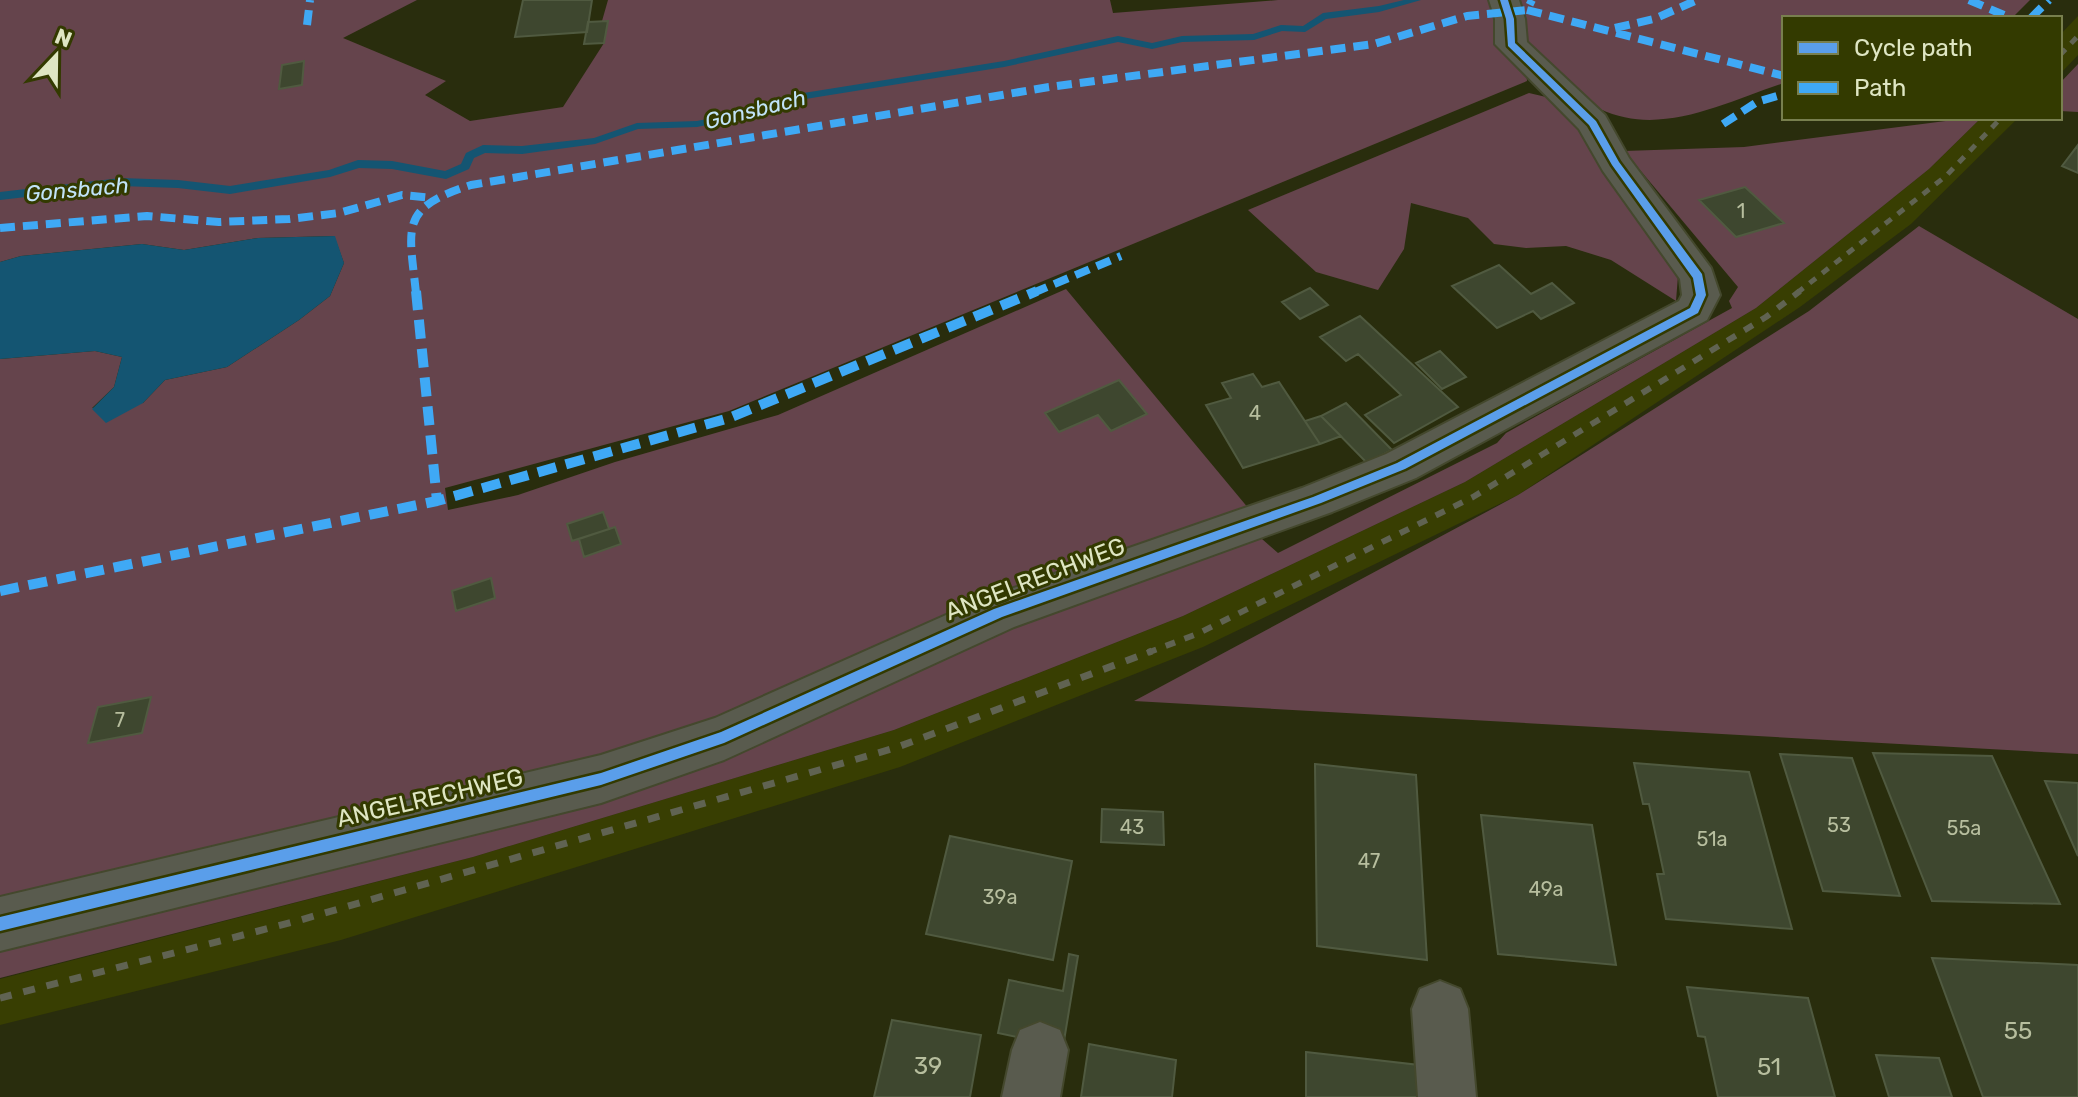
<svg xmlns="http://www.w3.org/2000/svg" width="2078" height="1097" font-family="Rubik,sans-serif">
<rect width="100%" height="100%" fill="#292d0d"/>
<path fill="#383e02" d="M 2078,16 L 2078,55 L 2060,74 L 2060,35 Z
M 1981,118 L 2018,118 L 1911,224 L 1800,307 L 1518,495 L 1203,647 L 900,767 L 341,940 L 0,1025 L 0,979 L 473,857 L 894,730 L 1183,616 L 1465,482 L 1756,308 L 1929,169 Z"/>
<path fill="#65444c" d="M 0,0 L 417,0 L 343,38 L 446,81 L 425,95 L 470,121 L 563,107 L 604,43 L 608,22 L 602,21 L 608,0 L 1110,0 L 1113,13 L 1278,0 L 1489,0 L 1526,69 L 1527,81 L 729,411 L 445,488 L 448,510 L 518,495 L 615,462 L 778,415 L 1066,289 L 1249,509 L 723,724 L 0,909 L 0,359 L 95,351 L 122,357 L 114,387 L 92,408 L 143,403 L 165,380 L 227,367 L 299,320 L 330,296 L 344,263 L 334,236 L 258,238 L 184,250 L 142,244 L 21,256 L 0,262 Z
M 1521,0 L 2030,0 L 2012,18 L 1784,18 L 1784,83 C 1725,102 1661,138 1600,109 C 1572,95 1547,68 1524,47 Z
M 2078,64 L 2078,112 L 2060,111 L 2060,83 Z
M 1529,93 L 1559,100 L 1679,263 L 1676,301 L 1611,260 L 1566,246 L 1526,248 L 1494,244 L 1468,218 L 1411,203 L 1404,249 L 1378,290 L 1316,272 L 1248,210 Z
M 1969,118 L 1981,118 L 1929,169 L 1756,308 L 1465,482 L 1183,616 L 894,730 L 473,857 L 0,978 L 0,940 L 218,891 L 1254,532 L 1278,553 L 1497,443 L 1506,433 L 1732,308 L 1729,301 L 1738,287 L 1624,151 L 1744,147 Z
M 1919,226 L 2078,319 L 2078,754 L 1134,701 L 1518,495 L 1809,311 Z"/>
<path fill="#145572" d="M 335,236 L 344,263 L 330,296 L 299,320 L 227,367 L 165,380 L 143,403 L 106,423 L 92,409 L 114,387 L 122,357 L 95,351 L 0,359 L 0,262 L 21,256 L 142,244 L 184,250 L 258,238 Z"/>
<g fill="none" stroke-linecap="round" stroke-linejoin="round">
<path fill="#145572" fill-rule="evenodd" d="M 1404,0 L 1421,0 L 1379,12 L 1326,19 L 1305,32 L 1282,31 L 1254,40 L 1182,42 L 1152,49 L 1118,42 L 1004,67 L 793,101 L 737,119 L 697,127 L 638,129 L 595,144 L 522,154 L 485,153 L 474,158 L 469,169 L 446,179 L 392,169 L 359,168 L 330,177 L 230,194 L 178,188 L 121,186 L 0,200 L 0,192 L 121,178 L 178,180 L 230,186 L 329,170 L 358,160 L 392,161 L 445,171 L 461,164 L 466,153 L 483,145 L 522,146 L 594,138 L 637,123 L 697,121 L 731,114 L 791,95 L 1004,61 L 1118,36 L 1152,43 L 1182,36 L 1253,34 L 1281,25 L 1303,26 L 1323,13 L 1379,6 Z"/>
</g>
<path fill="#3e472f" stroke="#505a40" stroke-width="2" d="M 523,0 L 592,0 L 587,32 L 515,37 Z
M 608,21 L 604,43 L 584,44 L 588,22 Z
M 304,61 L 302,85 L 279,89 L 282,65 Z
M 2078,145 L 2078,173 L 2062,166 Z
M 1745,187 L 1784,223 L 1736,237 L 1699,200 Z
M 1499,265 L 1531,294 L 1552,283 L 1574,303 L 1541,319 L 1533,311 L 1497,328 L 1452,286 Z
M 1310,288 L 1328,305 L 1300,319 L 1282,302 Z
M 1360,316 L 1458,407 L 1394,443 L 1365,415 L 1401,395 L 1358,354 L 1346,361 L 1320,337 Z
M 1440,351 L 1466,377 L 1442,389 L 1416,363 Z
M 1253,374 L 1262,387 L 1279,382 L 1320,444 L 1243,468 L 1206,405 L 1231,398 L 1222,383 Z
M 1119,380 L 1147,414 L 1111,431 L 1098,415 L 1059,432 L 1045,413 Z
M 1346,403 L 1392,450 L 1367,463 L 1321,416 Z
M 1321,416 L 1341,436 L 1320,444 L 1305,421 Z
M 603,512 L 609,529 L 572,541 L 567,524 Z
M 615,527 L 621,544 L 584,557 L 579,539 Z
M 491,578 L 495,598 L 456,611 L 452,591 Z
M 151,697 L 142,733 L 88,743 L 98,707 Z
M 1873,753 L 1992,756 L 2060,904 L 1932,901 Z
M 1780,754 L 1852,758 L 1900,896 L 1823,891 Z
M 1634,763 L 1749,772 L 1792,929 L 1666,919 L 1657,874 L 1664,874 L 1649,804 L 1643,804 Z
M 1315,764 L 1416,775 L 1427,960 L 1317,946 Z
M 2045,781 L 2078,783 L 2078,856 Z
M 1102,809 L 1163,812 L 1164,845 L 1101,842 Z
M 1481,815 L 1592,825 L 1616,965 L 1498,954 Z
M 950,836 L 1072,861 L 1053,960 L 926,934 Z
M 1069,954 L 1078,956 L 1063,1047 L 998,1033 L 1009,980 L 1063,991 Z
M 1932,958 L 2078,965 L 2078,1097 L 1983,1097 Z
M 1687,987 L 1808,998 L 1835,1097 L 1718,1097 L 1705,1037 L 1698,1036 Z
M 892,1020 L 981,1035 L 970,1097 L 874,1097 Z
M 1089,1044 L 1176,1060 L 1172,1097 L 1081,1097 Z
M 1306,1052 L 1419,1065 L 1421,1097 L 1306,1097 Z
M 1876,1055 L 1939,1058 L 1952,1097 L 1889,1097 Z"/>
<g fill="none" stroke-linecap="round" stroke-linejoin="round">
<g stroke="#44482d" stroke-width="4">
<path id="minor" d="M 1489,0 L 1519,0 L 1525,19 L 1527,42 L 1605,115 L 1629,158 L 1711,268 L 1720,295 L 1707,320 L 1416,478 L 1332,512 L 1014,627 L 724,760 L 601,803 L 0,951 L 0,897 L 601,755 L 715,718 L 982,599 L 1302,488 L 1386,454 L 1679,301 L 1682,295 L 1680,279 L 1603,171 L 1579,129 L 1495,44 L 1495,19 Z
M 1440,981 L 1460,989 L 1468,1009 L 1476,1097 L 1418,1097 L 1412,1009 L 1420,989 Z
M 1040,1022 L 1060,1030 L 1068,1050 L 1060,1097 L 1002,1097 L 1012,1050 L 1020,1030 Z"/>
</g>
<use href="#minor" fill="#595b4e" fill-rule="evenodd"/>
<path stroke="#606352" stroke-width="5" stroke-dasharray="8 8" stroke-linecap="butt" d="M 2060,55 L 2078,36
M 1797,293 L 1946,176 L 2001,118"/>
<path stroke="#606352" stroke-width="6" stroke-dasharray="10 10" stroke-linecap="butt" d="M 1147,653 L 1197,634 L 1473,497 L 1766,317 L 1800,291"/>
<path stroke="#606352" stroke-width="7" stroke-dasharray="12 12" stroke-linecap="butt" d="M 0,998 L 297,921 L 895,748 L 1152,651"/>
<path stroke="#3fa9f5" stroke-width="8" stroke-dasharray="15 8" stroke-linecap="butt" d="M 1969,0 L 2011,18
M 1527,10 L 1784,76
M 2031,18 L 2049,0
M 307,25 L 310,0
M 1615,28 L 1654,19 L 1697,0
M 1723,124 L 1757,102 L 1784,94
M 0,228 L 147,216 L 219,222 L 289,219 L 339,213 L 402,195 L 433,198
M 416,293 C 409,226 399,208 471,185 L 1049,87 L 1374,44 L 1467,16 L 1527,10 L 1532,0
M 1033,293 L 1121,256"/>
<path stroke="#3fa9f5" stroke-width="10" stroke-dasharray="19 10" stroke-linecap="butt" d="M 416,291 L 437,501
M 0,591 L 437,501 L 729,418 L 1037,291"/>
<g stroke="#333a00" stroke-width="5">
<path id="cycleway" d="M 1500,0 L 1508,0 L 1514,19 L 1515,43 L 1596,121 L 1619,162 L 1702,274 L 1706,295 L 1698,313 L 1405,469 L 1321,503 L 1002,617 L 724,743 L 601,785 L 0,931 L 0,917 L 601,773 L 721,732 L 994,609 L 1313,497 L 1397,463 L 1690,308 L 1696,295 L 1693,278 L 1612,165 L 1589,125 L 1508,46 L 1506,19 Z"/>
</g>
<use href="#cycleway" fill="#5a9eea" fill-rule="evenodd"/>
</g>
<g text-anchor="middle" stroke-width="6" stroke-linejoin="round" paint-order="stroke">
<g font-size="20" fill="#b7be9e">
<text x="1741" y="218">1</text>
<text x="1255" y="420">4</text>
<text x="120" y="727">7</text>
<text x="1839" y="832">53</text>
<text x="1132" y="834">43</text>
<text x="1964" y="835">55a</text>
<text x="1712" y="846">51a</text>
<text x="1369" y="868">47</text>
<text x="1546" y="896">49a</text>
<text x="1000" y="904">39a</text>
</g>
<g font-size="22" font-style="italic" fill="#c1e3f9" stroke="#333a00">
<text transform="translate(755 109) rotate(-14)" y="8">Gonsbach</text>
<text transform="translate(77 189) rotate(-5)" y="8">Gonsbach</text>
</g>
<g font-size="24" fill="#dfe6c3" stroke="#333a00">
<text transform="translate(1035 579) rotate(-21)" y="8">ANGELRECHWEG</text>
<text transform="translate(430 798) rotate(-13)" y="8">ANGELRECHWEG</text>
</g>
<g font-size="24" fill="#b7be9e">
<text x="2018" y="1039">55</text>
<text x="928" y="1074">39</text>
<text x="1769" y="1075">51</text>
</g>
</g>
<rect x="1782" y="16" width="280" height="104" fill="#333a00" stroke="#787f4e" stroke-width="2"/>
<rect x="1798" y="42" width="40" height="12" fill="#5a9eea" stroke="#787f4e" stroke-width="2"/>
<text x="1854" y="56" font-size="24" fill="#dfe6c3">Cycle path</text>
<rect x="1798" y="82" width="40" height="12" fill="#3fa9f5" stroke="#787f4e" stroke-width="2"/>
<text x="1854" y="96" font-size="24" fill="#dfe6c3">Path</text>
<g transform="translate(56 56) rotate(22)" stroke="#333a00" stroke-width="6" paint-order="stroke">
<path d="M0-6L14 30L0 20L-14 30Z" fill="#dfe6c3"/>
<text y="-12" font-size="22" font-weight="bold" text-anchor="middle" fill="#dfe6c3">N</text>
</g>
</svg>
